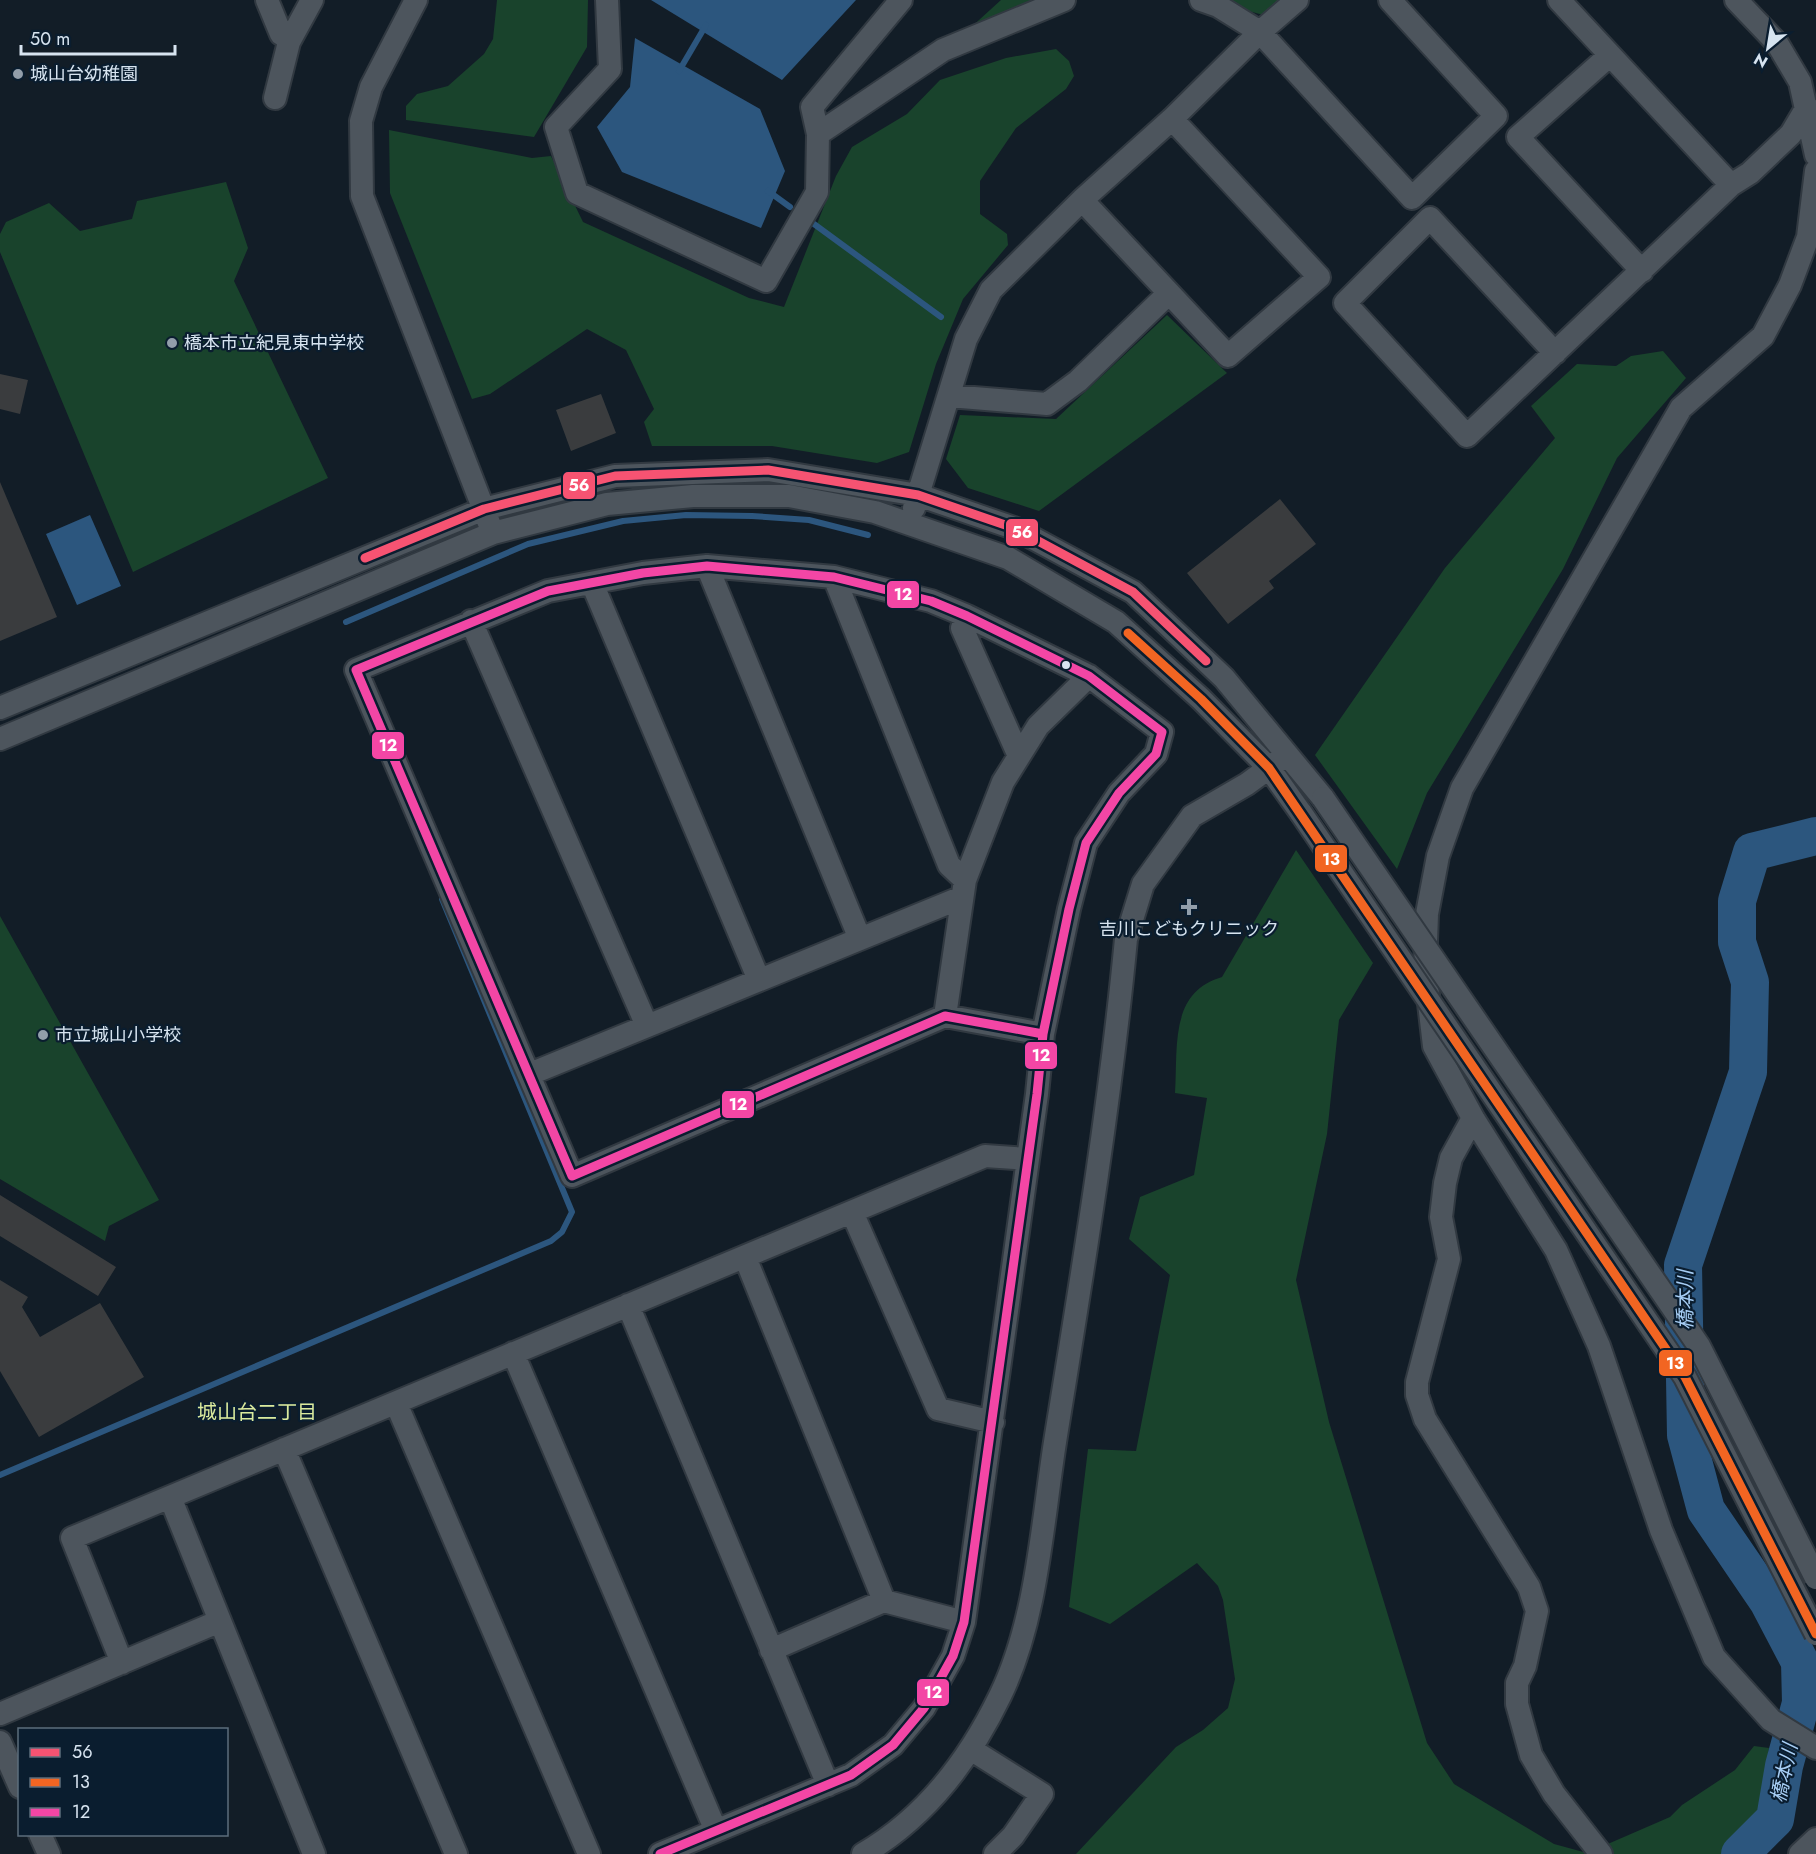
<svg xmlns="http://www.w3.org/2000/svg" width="1816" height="1854" font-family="Jost,'Noto Sans JP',sans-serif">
<rect width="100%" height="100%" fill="#121d27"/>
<path fill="#19432c" d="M 497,0 L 588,0 L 587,47 L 534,137 L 406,120 L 406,106 L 417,94 L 448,86 L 484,54 L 493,39 Z
M 1001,0 L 1047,0 L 968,30 Z
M 1210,0 L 1279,0 L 1263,15 Z
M 1056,49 L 1069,61 L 1074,76 L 1066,89 L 1016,128 L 980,181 L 980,214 L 1007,234 L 1008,245 L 963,299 L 936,364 L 909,452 L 877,463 L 772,446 L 652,446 L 644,422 L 654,409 L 626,350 L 587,329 L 490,394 L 472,399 L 390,193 L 389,130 L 532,158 L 551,156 L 583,222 L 749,298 L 784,307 L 836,176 L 852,147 L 907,114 L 940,80 L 1006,58 Z
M 226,182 L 248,248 L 234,281 L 328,478 L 133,572 L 0,252 L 0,234 L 6,222 L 49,203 L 80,231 L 132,219 L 137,201 Z
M 1167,315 L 1227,373 L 1039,511 L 968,488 L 946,459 L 960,415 L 1056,419 Z
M 1663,351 L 1686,378 L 1617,458 L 1563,569 L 1427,793 L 1397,869 L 1315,755 L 1445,568 L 1555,438 L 1531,406 L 1577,364 L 1616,366 L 1631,356 Z
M 1296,850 L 1373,963 L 1339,1020 L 1327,1134 L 1296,1280 L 1329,1422 L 1427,1743 L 1454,1784 L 1554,1844 L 1587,1853 L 1670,1817 L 1682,1805 L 1735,1770 L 1754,1746 L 1769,1748 L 1759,1817 L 1723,1850 L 1722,1854 L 1076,1854 L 1176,1747 L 1203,1730 L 1228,1708 L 1235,1679 L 1223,1600 L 1218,1586 L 1197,1563 L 1110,1624 L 1069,1607 L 1088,1449 L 1136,1451 L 1170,1275 L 1129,1239 L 1140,1197 L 1194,1175 L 1207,1098 L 1175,1093 C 1178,1048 1169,992 1222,977 Z
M 0,916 L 159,1200 L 109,1226 L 105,1241 L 0,1179 Z"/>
<path fill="#2c567e" d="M 651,0 L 856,0 L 782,80 Z
M 635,38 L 760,109 L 785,171 L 761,228 L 622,172 L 597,127 L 630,87 Z
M 90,515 L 121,586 L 77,605 L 46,534 Z"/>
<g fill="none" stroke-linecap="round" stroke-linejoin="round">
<path stroke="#2c567e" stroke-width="6" d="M 679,71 L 706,25
M 768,191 L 790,207
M 814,224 L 941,317
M 346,622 L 528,544 L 623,521 L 686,515 L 752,516 L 809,520 L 868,535
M 0,1475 L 551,1241 L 562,1232 L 572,1212 L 442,899"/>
<path stroke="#2c567e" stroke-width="38" d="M 1740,1854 L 1775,1819 L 1784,1766 L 1801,1703 L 1800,1662 L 1768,1601 L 1706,1510 L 1686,1435 L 1683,1265 L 1748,1072 L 1750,982 L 1737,942 L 1737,901 L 1752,852 L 1816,836"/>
</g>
<path fill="#3a3c3e" d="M 0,374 L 28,380 L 20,414 L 0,409 Z
M 601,394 L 616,433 L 571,451 L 556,410 Z
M 0,482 L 57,617 L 0,641 Z
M 1280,499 L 1316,544 L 1269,581 L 1274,588 L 1228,624 L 1187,573 Z
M 0,1195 L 116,1267 L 98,1296 L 0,1236 Z
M 0,1280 L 28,1297 L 22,1307 L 40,1337 L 100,1303 L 144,1377 L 39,1437 L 0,1371 Z"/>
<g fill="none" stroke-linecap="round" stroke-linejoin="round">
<g stroke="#313941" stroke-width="26">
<path id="minor" d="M 267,0 L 281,34
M 416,0 L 371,87 L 361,121 L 362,196 L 489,523
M 607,0 L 610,69 L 556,127 L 577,193 L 766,281 L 817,192 L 818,134 L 812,107 L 901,0
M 1201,0 L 1218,6 L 1260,32 L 1412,198 L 1496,116 L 1390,0
M 1559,0 L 1731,185
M 1736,0 L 1777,43 L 1800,82 L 1816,155
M 1609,56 L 1518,137 L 1642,271
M 275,98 L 289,42 L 312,0
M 818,134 L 943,50 L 1064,0
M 1816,171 L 1808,237 L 1790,285 L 1763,336 L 1681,408 L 1462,788 L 1438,856 L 1427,914 L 1425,969 L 1434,1046 L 1473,1118 L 1556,1250 L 1599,1346 L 1661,1530 L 1714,1657 L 1771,1720 L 1816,1748
M 1082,200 L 1228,356 L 1319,277 L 1172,119
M 1555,353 L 1430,218 L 1345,303 L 1467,436 L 1731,185 L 1750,173 L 1791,134 L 1807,107
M 949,396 L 1047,404 L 1078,381 L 1169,293
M 914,508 L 966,339 L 991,290 L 1082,200 L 1172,119 L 1260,32 L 1297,0
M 707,566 L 860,939
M 834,577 L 949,865 L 965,880
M 592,583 L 759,980
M 967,616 L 962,628 L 1019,756
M 471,621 L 647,1026
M 0,708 L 484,509 L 615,476 L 768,470 L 918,495 L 1014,528 L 1133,592 L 1224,678 L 1323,798
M 0,739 L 493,533 L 607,504 L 693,496 L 789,496 L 875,512 L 1008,558 L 1116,622 L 1201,699 L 1269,768 L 1301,813
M 945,1016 L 965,880 L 1003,782 L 1038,726 L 1089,676
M 530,1074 L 960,898
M 1473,1118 L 1451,1158 L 1445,1183 L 1441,1217 L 1449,1259 L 1417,1382 L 1417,1395 L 1425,1419 L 1529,1587 L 1537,1611 L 1525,1666 L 1517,1683 L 1517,1704 L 1531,1755 L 1554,1794 L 1601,1854
M 852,1212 L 938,1409 L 993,1422
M 745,1257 L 884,1601
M 628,1305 L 828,1785
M 513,1353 L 716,1831
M 396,1403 L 589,1854
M 284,1449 L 456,1854
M 170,1497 L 314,1854
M 771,1650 L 884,1601 L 964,1622
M 122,1663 L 72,1538 L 985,1156 L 1028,1159
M 0,1714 L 220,1621
M 0,1742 L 20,1787
M 972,1750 L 1042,1794 L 1013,1836 L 995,1854
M 40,1834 L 49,1854
M 660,1854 L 851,1775 L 893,1745 L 924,1708 L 953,1656 L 964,1622 L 1037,1094 L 1043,1034 L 1069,909 L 1086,843 L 1119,793 L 1156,754 L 1162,732 L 1089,676 L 967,616 L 931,601 L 834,577 L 707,566 L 643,573 L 548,591 L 356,670 L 572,1176 L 945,1016 L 1043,1034
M 863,1854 C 925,1818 969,1760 1000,1696 C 1037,1620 1042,1525 1055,1442 C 1082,1275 1110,1107 1126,939 L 1143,884 L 1192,816 L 1247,784 L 1281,759
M 1800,1854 L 1816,1839"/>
</g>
<use href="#minor" stroke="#4d555d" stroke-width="22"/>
<g stroke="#313941" stroke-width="26" stroke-linecap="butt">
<path id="minor-bridge" d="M 1323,798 L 1699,1346 L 1816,1578
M 1301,813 L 1685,1377 L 1816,1634"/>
</g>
<use href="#minor-bridge" stroke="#4d555d" stroke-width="22"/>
<g stroke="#0a1d2f" stroke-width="14">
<path id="bus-1" d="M 365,558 L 484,509 L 615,476 L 768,470 L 918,495 L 1014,528 L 1133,592 L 1206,661"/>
</g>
<g stroke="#0a1d2f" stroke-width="14">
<path id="bus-2" d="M 1128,633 L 1201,699 L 1269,768 L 1685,1377 L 1816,1634"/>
</g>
<g stroke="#0a1d2f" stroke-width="14">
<path id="bus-3" d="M 660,1854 L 851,1775 L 893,1745 L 924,1708 L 953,1656 L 964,1622 L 1037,1094 L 1043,1034 L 1069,909 L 1086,843 L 1119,793 L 1156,754 L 1162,732 L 1089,676 L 967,616 L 931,601 L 834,577 L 707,566 L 643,573 L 548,591 L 356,670 L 572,1176 L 945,1016 L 1043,1034"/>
</g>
<use href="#bus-1" stroke="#f65372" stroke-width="9"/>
<use href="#bus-2" stroke="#f26522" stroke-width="9"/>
<use href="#bus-3" stroke="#f346a5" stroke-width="9"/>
</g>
<g fill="#929eaa" stroke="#0a1d2f" stroke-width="2">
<circle cx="18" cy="74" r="6"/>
<circle cx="172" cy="343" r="6"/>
<path d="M1186 898h6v6h6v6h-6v6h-6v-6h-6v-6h6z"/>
<circle cx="43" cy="1035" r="6"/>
</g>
<circle fill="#d7e4f0" stroke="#0a1d2f" stroke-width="2" cx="1066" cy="665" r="5"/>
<g text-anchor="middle" stroke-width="4.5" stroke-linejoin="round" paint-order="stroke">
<g font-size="18" fill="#d7e4f0" stroke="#0a1d2f" text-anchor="start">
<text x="30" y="80">城山台幼稚園</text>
<text x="184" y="349">橋本市立紀見東中学校</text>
<text x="1189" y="935" text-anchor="middle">吉川こどもクリニック</text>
<text x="55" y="1041">市立城山小学校</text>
</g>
<g font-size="20" font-style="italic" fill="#a7cef5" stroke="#0a1d2f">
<text transform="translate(1685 1300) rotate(-90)" y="7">橋本川</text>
<text transform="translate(1784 1773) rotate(-78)" y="7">橋本川</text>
</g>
<g font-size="20" fill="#daea9d" stroke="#0a1d2f">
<text x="257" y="1419">城山台二丁目</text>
</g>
</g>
<g stroke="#0a1d2f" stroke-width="2">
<rect x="562" y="471" width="34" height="29" rx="6" fill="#f65372"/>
<rect x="1005" y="518" width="34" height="29" rx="6" fill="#f65372"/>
<rect x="886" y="580" width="34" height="29" rx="6" fill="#f346a5"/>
<rect x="371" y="731" width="34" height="29" rx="6" fill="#f346a5"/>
<rect x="1314" y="844" width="34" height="29" rx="6" fill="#f26522"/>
<rect x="1024" y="1041" width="34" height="29" rx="6" fill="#f346a5"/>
<rect x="721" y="1090" width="34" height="29" rx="6" fill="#f346a5"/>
<rect x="1658" y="1349" width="35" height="28" rx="6" fill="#f26522"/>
<rect x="916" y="1678" width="34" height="29" rx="6" fill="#f346a5"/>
</g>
<g font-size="16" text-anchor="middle" font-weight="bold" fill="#fff">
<text x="579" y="491">56</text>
<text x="1022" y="538">56</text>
<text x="903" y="600">12</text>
<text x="388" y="751">12</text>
<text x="1331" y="865">13</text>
<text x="1041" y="1061">12</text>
<text x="738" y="1110">12</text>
<text x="1675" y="1369">13</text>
<text x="933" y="1698">12</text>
</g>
<rect x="18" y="1728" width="210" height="108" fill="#0a1d2f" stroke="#5c6d7c" stroke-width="1.5"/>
<rect x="30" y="1748" width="30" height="9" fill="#f65372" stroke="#5c6d7c" stroke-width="1.5"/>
<text x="72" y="1758" font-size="18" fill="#d7e4f0">56</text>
<rect x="30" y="1778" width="30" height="9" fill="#f26522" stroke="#5c6d7c" stroke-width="1.5"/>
<text x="72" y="1788" font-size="18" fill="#d7e4f0">13</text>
<rect x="30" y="1808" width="30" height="9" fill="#f346a5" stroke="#5c6d7c" stroke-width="1.5"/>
<text x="72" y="1818" font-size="18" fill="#d7e4f0">12</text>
<g transform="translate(1768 48) rotate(210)" stroke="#0a1d2f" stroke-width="4.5" paint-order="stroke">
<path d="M0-4.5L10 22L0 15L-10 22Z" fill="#d7e4f0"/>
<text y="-9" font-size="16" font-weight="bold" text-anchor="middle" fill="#d7e4f0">N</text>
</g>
<path d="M21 45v9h154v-9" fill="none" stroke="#d7e4f0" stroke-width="3"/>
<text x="30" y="45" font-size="18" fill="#d7e4f0" stroke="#0a1d2f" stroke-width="4.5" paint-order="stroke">50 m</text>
</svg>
